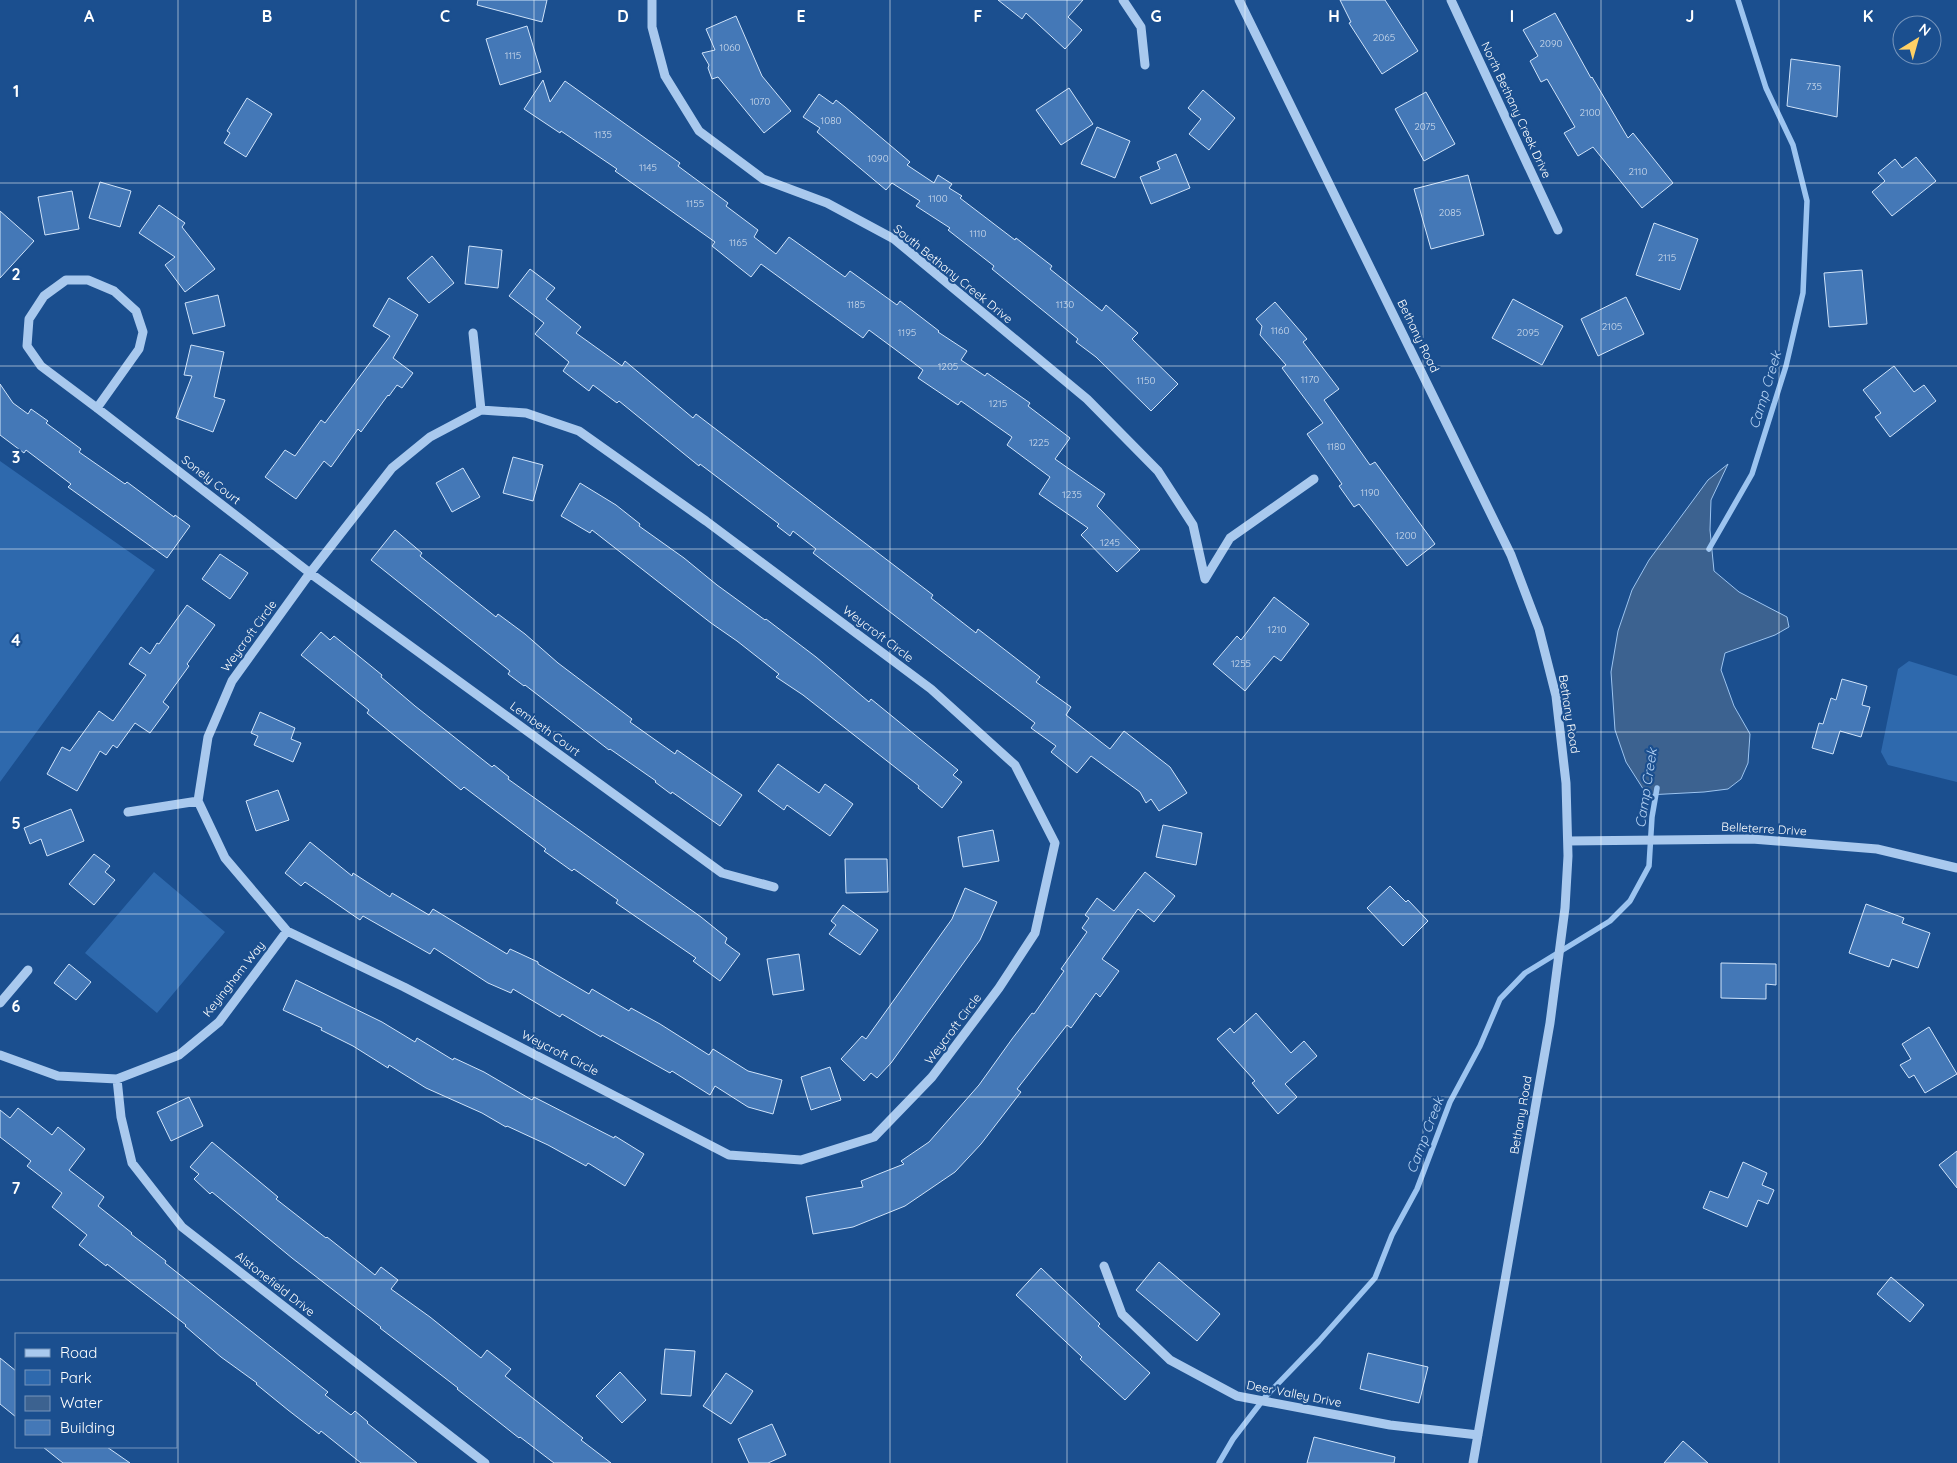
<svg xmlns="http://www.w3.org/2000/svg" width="1957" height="1463" font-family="Quicksand,sans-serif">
<rect width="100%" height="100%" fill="#1b4f8f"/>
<path fill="#2e69ad" d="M 0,461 L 155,570 L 0,782 Z
M 1909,661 L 1957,676 L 1957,782 L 1888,765 L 1881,752 L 1898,669 Z
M 154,872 L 225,932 L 157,1013 L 85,953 Z"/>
<path fill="#3c6290" stroke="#9cc4f0" d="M 1728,464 L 1711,500 L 1710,530 L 1714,571 L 1739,592 L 1787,617 L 1789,627 L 1775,635 L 1725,653 L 1721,670 L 1734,706 L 1750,734 L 1748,763 L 1741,779 L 1728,789 L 1704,792 L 1647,795 L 1626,762 L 1615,730 L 1611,672 L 1618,631 L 1632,590 L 1649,560 L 1708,480 Z"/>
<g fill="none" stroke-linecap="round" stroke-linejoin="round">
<path stroke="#9cc4f0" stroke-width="5.5" d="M 1709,549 L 1752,474 L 1786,366 L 1803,293 L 1807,201 L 1793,145 L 1766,88 L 1738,0
M 1219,1463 L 1233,1439 L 1266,1396 L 1319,1341 L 1375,1278 L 1392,1235 L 1417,1189 L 1450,1102 L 1480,1046 L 1500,999 L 1525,973 L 1610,921 L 1630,901 L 1649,866 L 1652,817 L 1657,788"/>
</g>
<path fill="#4478b7" stroke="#cfe3fa" d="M 478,0 L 547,0 L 542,22 L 477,5 Z
M 998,0 L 1083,0 L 1068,17 L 1082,30 L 1065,49 L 1026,13 L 1022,19 Z
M 1340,0 L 1385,0 L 1418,51 L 1382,74 L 1349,23 L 1351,22 Z
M 1555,13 L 1591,78 L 1592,77 L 1628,138 L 1633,133 L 1673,183 L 1642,208 L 1593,147 L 1578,156 L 1564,133 L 1575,127 L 1547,79 L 1541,82 L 1530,61 L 1538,56 L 1523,30 Z
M 736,16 L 762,76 L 791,111 L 764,133 L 718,77 L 712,79 L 708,68 L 709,65 L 702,53 L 715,50 L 706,29 Z
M 527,26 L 541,72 L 500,85 L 486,39 Z
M 1791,59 L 1840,66 L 1837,117 L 1787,106 Z
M 543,80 L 550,102 L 565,81 L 680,163 L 678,166 L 728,203 L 726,206 L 758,230 L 754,237 L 776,254 L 789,237 L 845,277 L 850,271 L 897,305 L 900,301 L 939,331 L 938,332 L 967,351 L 961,360 L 985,376 L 987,373 L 1030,403 L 1028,406 L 1070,438 L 1055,459 L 1105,494 L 1097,506 L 1140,550 L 1117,572 L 1081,535 L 1088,528 L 1039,494 L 1050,477 L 1007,445 L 1012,437 L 961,401 L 958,405 L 918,378 L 923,370 L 869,330 L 863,338 L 761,264 L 751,277 L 712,246 L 715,242 L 615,171 L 617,169 L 561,131 L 560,133 L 524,109 Z
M 1069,88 L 1093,124 L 1061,145 L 1036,110 Z
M 1203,90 L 1235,118 L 1209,150 L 1189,134 L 1201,119 L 1188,108 Z
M 1426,92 L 1455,144 L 1424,161 L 1395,109 Z
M 819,94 L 833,104 L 836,100 L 845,107 L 910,162 L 907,165 L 934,183 L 938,175 L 952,184 L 949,188 L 962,196 L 960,198 L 1015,240 L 1016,238 L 1052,266 L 1050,269 L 1102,311 L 1106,305 L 1138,333 L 1132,339 L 1178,384 L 1151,411 L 1096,357 L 1076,342 L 1078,339 L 992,269 L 994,266 L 948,230 L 950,228 L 916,206 L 920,201 L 892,183 L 886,190 L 817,132 L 820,128 L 803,117 Z
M 247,98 L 272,114 L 246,157 L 224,143 L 230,133 L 227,131 Z
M 1097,127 L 1130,141 L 1115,178 L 1081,164 Z
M 1176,154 L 1190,188 L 1151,204 L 1140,177 L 1160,169 L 1157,162 Z
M 1916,157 L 1936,181 L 1892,216 L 1872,192 L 1885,181 L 1878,173 L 1895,159 L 1902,168 Z
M 1468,175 L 1484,235 L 1431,249 L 1414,189 Z
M 100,182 L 131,191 L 120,227 L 89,218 Z
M 72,191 L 79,229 L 45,235 L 38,197 Z
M 159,205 L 185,223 L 182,227 L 215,269 L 185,292 L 165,265 L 175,257 L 139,233 Z
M 0,211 L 34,241 L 0,278 Z
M 1654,223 L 1698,239 L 1680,290 L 1636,275 Z
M 469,246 L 502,250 L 498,288 L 465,284 Z
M 432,256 L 454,283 L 429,303 L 407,278 Z
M 530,269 L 555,288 L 546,299 L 581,327 L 576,333 L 622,366 L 625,361 L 693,418 L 696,414 L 933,595 L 931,598 L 976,633 L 978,629 L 1040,677 L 1036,682 L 1071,707 L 1066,715 L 1110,749 L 1124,731 L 1170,767 L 1187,793 L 1159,811 L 1151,799 L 1146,803 L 1140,792 L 1091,756 L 1077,773 L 1051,752 L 1056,746 L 1031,728 L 1035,723 L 813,553 L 816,549 L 793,531 L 790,536 L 777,526 L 779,524 L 700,464 L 699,466 L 619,401 L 617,403 L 593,385 L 589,391 L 563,371 L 569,362 L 535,334 L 544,323 L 509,296 Z
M 1862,270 L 1867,324 L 1829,327 L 1824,273 Z
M 218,295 L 225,326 L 193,334 L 185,303 Z
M 1626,297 L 1644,334 L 1598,356 L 1581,319 Z
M 389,298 L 418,315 L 393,358 L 413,373 L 402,388 L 397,385 L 389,396 L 388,395 L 361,432 L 358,429 L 331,467 L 324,461 L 296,499 L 265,477 L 285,450 L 295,456 L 321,420 L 325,423 L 390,336 L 373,326 Z
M 1513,299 L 1563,326 L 1542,365 L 1492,338 Z
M 1275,302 L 1307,339 L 1303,342 L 1339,389 L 1324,400 L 1370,465 L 1375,462 L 1435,544 L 1407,566 L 1359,504 L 1354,507 L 1339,486 L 1342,484 L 1307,434 L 1323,423 L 1282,368 L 1286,365 L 1260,335 L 1262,326 L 1256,319 Z
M 191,345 L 224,352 L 214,397 L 225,400 L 213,432 L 176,418 L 192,376 L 184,375 Z
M 1894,366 L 1914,392 L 1924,385 L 1936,401 L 1890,437 L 1875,417 L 1881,413 L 1863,390 Z
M 0,384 L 13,403 L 28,414 L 31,409 L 48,421 L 46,423 L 81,449 L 79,452 L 125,484 L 127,482 L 174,517 L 175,515 L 190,526 L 167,558 L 68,487 L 71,484 L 26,450 L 24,453 L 0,435 Z
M 513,457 L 543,465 L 533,501 L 503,493 Z
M 463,468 L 480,497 L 452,512 L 436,483 Z
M 580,483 L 616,505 L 640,524 L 639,526 L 684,558 L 717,585 L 765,620 L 766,619 L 816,657 L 869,702 L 871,699 L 958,770 L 953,775 L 962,782 L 942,808 L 918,788 L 919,786 L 803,695 L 776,677 L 779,674 L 737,641 L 711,623 L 592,530 L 590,533 L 561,516 Z
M 395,530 L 422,553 L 420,556 L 452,582 L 496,617 L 498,614 L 525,634 L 558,663 L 632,719 L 630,722 L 675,754 L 677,750 L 742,795 L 720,826 L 672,792 L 671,794 L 655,782 L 656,781 L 610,749 L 609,750 L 525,685 L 524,686 L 508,674 L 510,671 L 371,560 Z
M 220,554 L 248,573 L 230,599 L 202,579 Z
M 1274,597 L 1309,624 L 1281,661 L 1274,656 L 1245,691 L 1213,664 L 1237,636 L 1241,640 Z
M 187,605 L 215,625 L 187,664 L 189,666 L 163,702 L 169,707 L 150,733 L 135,723 L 117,748 L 113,745 L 106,755 L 100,751 L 77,791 L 47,774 L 62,747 L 70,751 L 99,711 L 113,721 L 146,675 L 129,664 L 141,647 L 150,654 L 157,643 L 159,644 Z
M 321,632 L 330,640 L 334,636 L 382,675 L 381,677 L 415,706 L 492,767 L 494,765 L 509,777 L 508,779 L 701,917 L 727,938 L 725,943 L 740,954 L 720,981 L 693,961 L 696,958 L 616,903 L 618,900 L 574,869 L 572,871 L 544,851 L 546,849 L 464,787 L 461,790 L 367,713 L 369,710 L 301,655 Z
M 1842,679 L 1867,686 L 1862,705 L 1870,707 L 1861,737 L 1840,731 L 1833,754 L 1812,748 L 1819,723 L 1823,724 L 1831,698 L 1836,700 Z
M 260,712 L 295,728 L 291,739 L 301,743 L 293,762 L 254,745 L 258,736 L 251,733 Z
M 778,764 L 819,793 L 825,784 L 853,804 L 830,836 L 787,805 L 784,810 L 758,791 Z
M 278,790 L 289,820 L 256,831 L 246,801 Z
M 71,809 L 84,841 L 47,856 L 41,839 L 30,844 L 24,828 Z
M 1163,825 L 1202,833 L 1196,865 L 1156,857 Z
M 993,830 L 999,861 L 963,867 L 958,837 Z
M 310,842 L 352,876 L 353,873 L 390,897 L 392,893 L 429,915 L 433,909 L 507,954 L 510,949 L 538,962 L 538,964 L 589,994 L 592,989 L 629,1011 L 631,1008 L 660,1024 L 709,1055 L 713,1049 L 748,1071 L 782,1080 L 773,1114 L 748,1107 L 715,1086 L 710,1095 L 672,1071 L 670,1073 L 602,1035 L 601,1037 L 562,1014 L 560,1017 L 513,989 L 511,993 L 488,983 L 434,948 L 430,954 L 363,916 L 360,920 L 305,882 L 301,886 L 285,873 Z
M 94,854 L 110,866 L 105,872 L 115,880 L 94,905 L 69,884 Z
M 845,859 L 887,859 L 888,892 L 846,893 Z
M 1145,872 L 1175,896 L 1154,922 L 1138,909 L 1102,959 L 1119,971 L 1100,997 L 1096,993 L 1071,1028 L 1067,1025 L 1017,1089 L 1021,1092 L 981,1144 L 955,1172 L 905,1206 L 853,1227 L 813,1234 L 806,1197 L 863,1187 L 861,1181 L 904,1164 L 901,1161 L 929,1142 L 979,1085 L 1012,1039 L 1032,1013 L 1034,1014 L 1064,971 L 1061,969 L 1087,932 L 1082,928 L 1089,918 L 1085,915 L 1097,898 L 1114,911 Z
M 1390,886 L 1406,902 L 1408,900 L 1428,921 L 1403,946 L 1367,908 Z
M 965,888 L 997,902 L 980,940 L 891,1063 L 877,1078 L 871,1073 L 864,1081 L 841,1059 L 862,1036 L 866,1039 L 889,1007 L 952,919 Z
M 1866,904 L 1904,918 L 1902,923 L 1930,933 L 1918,968 L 1892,959 L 1889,967 L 1849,953 Z
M 843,905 L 878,930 L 860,955 L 829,934 L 836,925 L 831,921 Z
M 799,954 L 804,990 L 773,995 L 767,959 Z
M 1721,963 L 1776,964 L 1776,985 L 1766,984 L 1766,999 L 1721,998 Z
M 69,964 L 91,982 L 76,1000 L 54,983 Z
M 296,980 L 382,1022 L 415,1042 L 417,1038 L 453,1060 L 454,1058 L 484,1072 L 532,1100 L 534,1097 L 614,1138 L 615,1136 L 644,1154 L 625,1186 L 588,1163 L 586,1166 L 548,1145 L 507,1126 L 506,1127 L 482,1113 L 426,1088 L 389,1065 L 388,1068 L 353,1046 L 321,1030 L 322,1028 L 283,1010 Z
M 1256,1013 L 1291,1053 L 1304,1041 L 1317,1056 L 1285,1084 L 1297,1097 L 1278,1114 L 1252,1083 L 1255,1081 L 1217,1039 L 1230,1028 L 1234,1033 Z
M 1929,1027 L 1957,1074 L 1925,1093 L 1914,1075 L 1909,1078 L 1900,1065 L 1911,1059 L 1902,1044 Z
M 830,1067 L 841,1100 L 811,1110 L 801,1077 Z
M 189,1097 L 203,1126 L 171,1141 L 157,1112 Z
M 18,1108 L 52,1135 L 58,1127 L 85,1149 L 69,1170 L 104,1197 L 98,1206 L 132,1233 L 131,1234 L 166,1261 L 165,1263 L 328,1392 L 325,1395 L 351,1415 L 355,1411 L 368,1422 L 367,1423 L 417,1463 L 361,1463 L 321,1431 L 319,1434 L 288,1410 L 256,1384 L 257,1383 L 221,1357 L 185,1326 L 186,1325 L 107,1264 L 106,1266 L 79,1245 L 87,1235 L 52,1207 L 62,1193 L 27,1166 L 31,1161 L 0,1137 L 0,1110 L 10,1118 Z
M 212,1142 L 278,1197 L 276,1199 L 326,1238 L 327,1237 L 375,1275 L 381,1267 L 398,1280 L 391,1289 L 430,1317 L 481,1358 L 487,1350 L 511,1369 L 505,1376 L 583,1438 L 581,1440 L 611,1463 L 554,1463 L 520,1437 L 519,1438 L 457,1389 L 458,1388 L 380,1328 L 381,1327 L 292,1258 L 212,1192 L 210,1194 L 194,1179 L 199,1174 L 190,1167 Z
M 1957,1151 L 1957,1188 L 1939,1165 Z
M 1743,1162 L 1767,1173 L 1762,1185 L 1774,1190 L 1768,1204 L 1758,1200 L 1747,1227 L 1703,1208 L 1710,1191 L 1728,1198 Z
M 1159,1262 L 1220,1314 L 1197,1341 L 1136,1290 Z
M 1041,1268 L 1100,1324 L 1098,1326 L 1150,1373 L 1125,1400 L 1080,1359 L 1082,1357 L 1016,1295 Z
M 1891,1277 L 1924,1305 L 1910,1322 L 1877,1294 Z
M 665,1349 L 695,1351 L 691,1396 L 661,1394 Z
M 1368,1353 L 1428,1367 L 1419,1403 L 1360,1389 Z
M 0,1358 L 16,1371 L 16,1417 L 0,1404 Z
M 620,1372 L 646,1400 L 622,1423 L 596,1396 Z
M 726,1373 L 753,1391 L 731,1424 L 703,1406 Z
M 772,1424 L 786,1455 L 768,1463 L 749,1463 L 738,1439 Z
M 1314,1437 L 1395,1457 L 1394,1463 L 1307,1463 Z
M 1683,1441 L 1708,1463 L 1664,1463 Z
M 43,1447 L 107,1447 L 130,1463 L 63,1463 Z"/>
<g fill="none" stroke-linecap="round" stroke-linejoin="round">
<path stroke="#a9c9ee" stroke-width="9" d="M 652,0 L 652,27 L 665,76 L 699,131 L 763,179 L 827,203 L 894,239 L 1087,399 L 1158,471 L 1193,525 L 1205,579
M 1123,0 L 1141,27 L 1145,65
M 1239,0 L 1511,555 L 1539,629 L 1556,696 L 1566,783 L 1568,856 L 1565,908 L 1550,1023 L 1473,1463
M 1451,0 L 1558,230
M 473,333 L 481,410
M 97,408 L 139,349 L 143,332 L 136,311 L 114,291 L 88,280 L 66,280 L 44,296 L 29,319 L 27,346 L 41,366 L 97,408 L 310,573 L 722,873 L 774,887
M 481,410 L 526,413 L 579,431 L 706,521 L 931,689 L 1015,765 L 1055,843 L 1035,933 L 999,988 L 932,1077 L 874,1137 L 801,1160 L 729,1155 L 404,987 L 287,931 L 225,858 L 198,801 L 208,737 L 232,681 L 310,573 L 392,468 L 430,437 Z
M 1205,579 L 1230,538 L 1314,479
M 128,812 L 198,801
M 1568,841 L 1752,839 L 1877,849 L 1957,868
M 0,1003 L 28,970
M 0,1055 L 58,1076 L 117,1079 L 179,1055 L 219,1022 L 287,931
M 117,1079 L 121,1117 L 132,1163 L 182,1227 L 485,1463
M 1104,1266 L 1122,1314 L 1170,1360 L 1237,1396 L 1390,1425 L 1478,1435"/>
</g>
<path fill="none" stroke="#fff" stroke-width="1" stroke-opacity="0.55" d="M 178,0 L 178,1463M 356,0 L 356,1463M 534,0 L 534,1463M 712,0 L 712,1463M 890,0 L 890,1463M 1067,0 L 1067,1463M 1245,0 L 1245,1463M 1423,0 L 1423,1463M 1601,0 L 1601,1463M 1779,0 L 1779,1463M 0,183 L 1957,183M 0,366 L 1957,366M 0,549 L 1957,549M 0,732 L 1957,732M 0,914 L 1957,914M 0,1097 L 1957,1097M 0,1280 L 1957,1280"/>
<g text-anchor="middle" stroke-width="4.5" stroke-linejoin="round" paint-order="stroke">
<g font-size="10" fill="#d0dded">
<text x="1384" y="41">2065</text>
<text x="1551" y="47">2090</text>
<text x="730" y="51">1060</text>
<text x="513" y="59">1115</text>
<text x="1814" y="90">735</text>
<text x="760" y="105">1070</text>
<text x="1590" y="116">2100</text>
<text x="831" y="124">1080</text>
<text x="1425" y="130">2075</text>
<text x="603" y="138">1135</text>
<text x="878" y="162">1090</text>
<text x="648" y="171">1145</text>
<text x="1638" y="175">2110</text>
<text x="938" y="202">1100</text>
<text x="695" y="207">1155</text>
<text x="1450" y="216">2085</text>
<text x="978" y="237">1110</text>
<text x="738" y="246">1165</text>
<text x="1667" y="261">2115</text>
<text x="856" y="308">1185</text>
<text x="1065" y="308">1130</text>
<text x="1612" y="330">2105</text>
<text x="1280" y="334">1160</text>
<text x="907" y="336">1195</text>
<text x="1528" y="336">2095</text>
<text x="948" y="370">1205</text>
<text x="1310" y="383">1170</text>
<text x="1146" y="384">1150</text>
<text x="998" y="407">1215</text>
<text x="1039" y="446">1225</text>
<text x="1336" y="450">1180</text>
<text x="1370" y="496">1190</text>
<text x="1072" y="498">1235</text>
<text x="1406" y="539">1200</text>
<text x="1110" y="546">1245</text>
<text x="1277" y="633">1210</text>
<text x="1241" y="667">1255</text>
</g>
<g font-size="12" fill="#fff" stroke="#1b4f8f">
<text transform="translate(1516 110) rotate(65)" y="4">North Bethany Creek Drive</text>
<text transform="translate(953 274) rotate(39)" y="4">South Bethany Creek Drive</text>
<text transform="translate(1418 336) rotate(64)" y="4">Bethany Road</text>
<text transform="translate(211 480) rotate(38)" y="4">Sonely Court</text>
<text transform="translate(878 634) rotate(37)" y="4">Weycroft Circle</text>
<text transform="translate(249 636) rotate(-54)" y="4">Weycroft Circle</text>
<text transform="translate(1569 714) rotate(81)" y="4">Bethany Road</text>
<text transform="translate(545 729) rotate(36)" y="4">Lembeth Court</text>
<text transform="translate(1764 829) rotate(3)" y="4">Belleterre Drive</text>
<text transform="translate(234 979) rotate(-52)" y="4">Keyingham Way</text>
<text transform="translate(953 1029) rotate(-53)" y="4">Weycroft Circle</text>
<text transform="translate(560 1053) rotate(27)" y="4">Weycroft Circle</text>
<text transform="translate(1521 1115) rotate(-80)" y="4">Bethany Road</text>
<text transform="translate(275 1284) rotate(38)" y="4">Alstonefield Drive</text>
<text transform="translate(1294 1394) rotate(11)" y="4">Deer Valley Drive</text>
</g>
<g font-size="14" font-style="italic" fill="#b5d3f5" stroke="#1b4f8f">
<text transform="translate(1765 390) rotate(-73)" y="5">Camp Creek</text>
<text transform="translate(1646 788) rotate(-81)" y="5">Camp Creek</text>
<text transform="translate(1425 1135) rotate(-69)" y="5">Camp Creek</text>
</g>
</g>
<g font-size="16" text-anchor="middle" font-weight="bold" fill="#fff" stroke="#1b4f8f" stroke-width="4.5" stroke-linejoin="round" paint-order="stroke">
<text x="89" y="22">A</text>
<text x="267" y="22">B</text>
<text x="445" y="22">C</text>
<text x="623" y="22">D</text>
<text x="801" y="22">E</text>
<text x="978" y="22">F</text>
<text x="1156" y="22">G</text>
<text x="1334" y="22">H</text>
<text x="1512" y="22">I</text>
<text x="1690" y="22">J</text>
<text x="1868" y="22">K</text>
<text x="16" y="97">1</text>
<text x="16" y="280">2</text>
<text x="16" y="463">3</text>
<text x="16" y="646">4</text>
<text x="16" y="829">5</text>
<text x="16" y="1012">6</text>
<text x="16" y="1194">7</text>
</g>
<rect x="15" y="1333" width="162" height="115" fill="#1b4f8f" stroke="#7695bc"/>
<rect x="25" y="1349" width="25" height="8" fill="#a9c9ee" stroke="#7695bc"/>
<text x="60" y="1358" font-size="15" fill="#ffffff">Road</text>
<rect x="25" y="1370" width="25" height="15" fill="#2e69ad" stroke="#7695bc"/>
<text x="60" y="1383" font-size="15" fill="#ffffff">Park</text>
<rect x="25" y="1396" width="25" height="15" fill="#3c6290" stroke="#7695bc"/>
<text x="60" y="1408" font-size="15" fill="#ffffff">Water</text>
<rect x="25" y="1420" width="25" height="15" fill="#4478b7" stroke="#7695bc"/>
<text x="60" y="1433" font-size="15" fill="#ffffff">Building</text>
<g transform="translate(1917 40) rotate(37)"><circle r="24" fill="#1b4f8f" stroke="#7695bc"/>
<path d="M0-4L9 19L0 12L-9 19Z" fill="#ffd166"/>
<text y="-8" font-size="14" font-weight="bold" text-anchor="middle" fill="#ffffff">N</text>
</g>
</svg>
